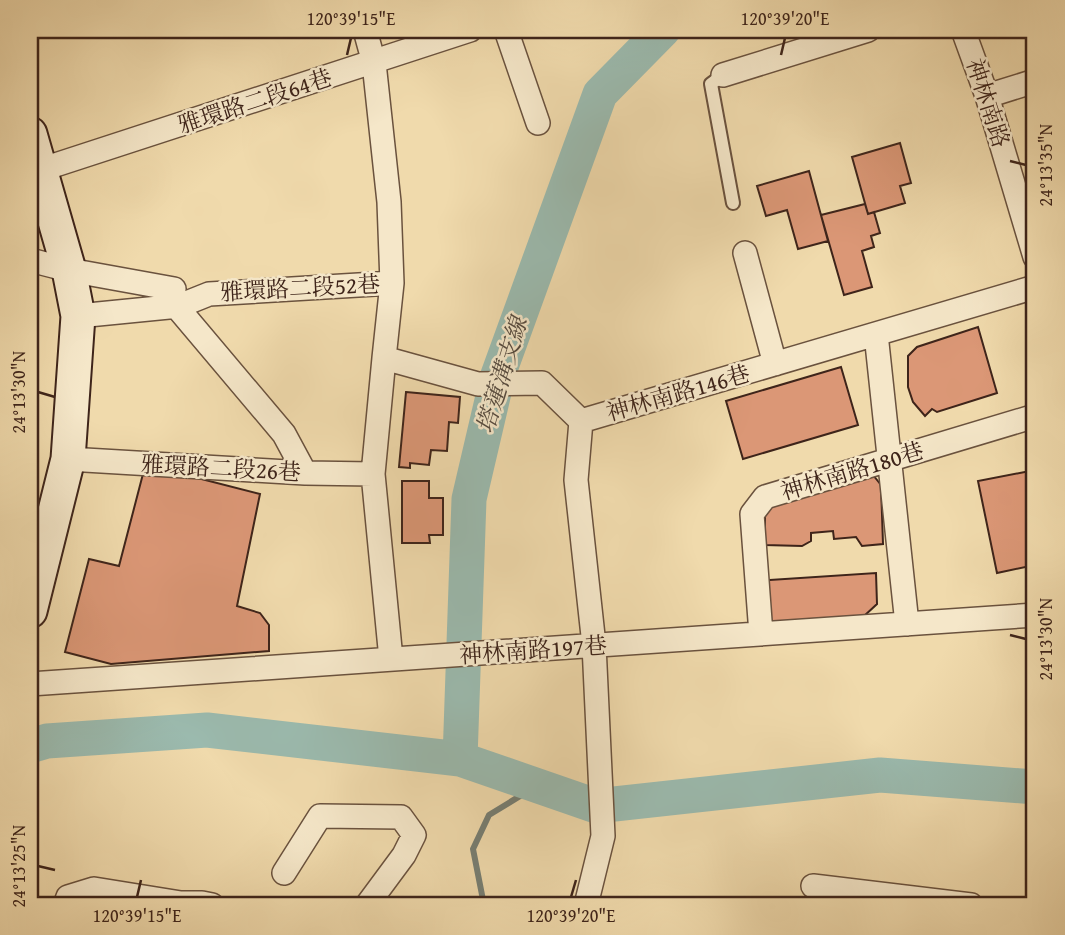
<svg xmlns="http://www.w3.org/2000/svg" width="1065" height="935" font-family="'Gentium Book Plus','Noto Serif TC',serif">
<rect width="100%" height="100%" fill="#f0daac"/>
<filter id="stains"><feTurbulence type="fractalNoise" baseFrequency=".00286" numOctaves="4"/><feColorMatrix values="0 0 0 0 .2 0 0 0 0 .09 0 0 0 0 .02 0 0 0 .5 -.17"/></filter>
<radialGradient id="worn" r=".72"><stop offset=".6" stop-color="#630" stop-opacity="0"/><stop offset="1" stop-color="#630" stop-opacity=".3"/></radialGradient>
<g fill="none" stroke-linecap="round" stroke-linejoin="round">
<path stroke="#767e73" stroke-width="6" d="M 484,905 L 473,849 L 489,815 L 538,785"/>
<path stroke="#9bbaae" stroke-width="35" d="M 30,746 L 47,741 L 207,730 L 460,759 L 596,806 L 880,775 L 1035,787
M 460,759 L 469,499 L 498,375 L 600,94 L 663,30"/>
</g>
<path fill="#db9776" stroke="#3e241a" stroke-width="2" d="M 900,143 L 911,183 L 900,186 L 905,203 L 868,214 L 852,157 Z
M 809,171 L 828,241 L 798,249 L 787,210 L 766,216 L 757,186 Z
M 865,204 L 868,214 L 874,212 L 880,233 L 871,236 L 874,247 L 862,251 L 872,287 L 844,295 L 821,215 Z
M 978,327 L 997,393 L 937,412 L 932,409 L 925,416 L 913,402 L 908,387 L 908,356 L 917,347 Z
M 841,367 L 858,425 L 743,459 L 726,401 Z
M 406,392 L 460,397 L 458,423 L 449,422 L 447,451 L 431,450 L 429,465 L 410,463 L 410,468 L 399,467 Z
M 144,470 L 178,473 L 260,494 L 237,606 L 260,613 L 269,625 L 269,651 L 111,664 L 65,652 L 89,559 L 119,566 Z
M 1035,470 L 1035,565 L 997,573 L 978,481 Z
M 873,475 L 881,485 L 883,544 L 862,546 L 856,537 L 834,539 L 833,531 L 811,533 L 811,541 L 802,546 L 765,545 L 765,513 L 779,498 Z
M 402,481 L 429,481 L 429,498 L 443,498 L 443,535 L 429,535 L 430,543 L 402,543 Z
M 876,573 L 877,604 L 863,617 L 770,623 L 755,581 Z"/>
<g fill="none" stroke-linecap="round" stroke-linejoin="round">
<g stroke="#6a523e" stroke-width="16">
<path id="lane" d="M 723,75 L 711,84 L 733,203"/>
</g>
<g stroke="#6a523e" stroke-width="26">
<path id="street" d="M 365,30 L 374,63 L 389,202 L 392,283 L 384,358 L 478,384 L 542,383 L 581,421 L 1035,287
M 506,30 L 538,123
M 963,30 L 987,96 L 1035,257
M 723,75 L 868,30
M 987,96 L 1035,81
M 40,170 L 470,30
M 745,253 L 775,364
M 30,260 L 69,270 L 174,289
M 160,287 L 284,434 L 305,473
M 78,316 L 179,306 L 209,294 L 392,283
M 876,334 L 907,624
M 384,358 L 373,474 L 391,659
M 581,421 L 576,480 L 594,645 L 603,836 L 586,905
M 68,459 L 305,473 L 373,474
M 761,634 L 752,514 L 765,497 L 1035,416
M 30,684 L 1035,615
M 284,873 L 320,816 L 401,817 L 414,835 L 404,855 L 367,905
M 813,886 L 971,905
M 65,905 L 68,897 L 94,889 L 181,903 L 202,903 L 212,905"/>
</g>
<g stroke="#3e241a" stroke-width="37">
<path id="secondary" d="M 30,134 L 69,270 L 78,316 L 68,459 L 30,611"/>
</g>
<use href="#lane" stroke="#f5e7c9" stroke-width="12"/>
<use href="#street" stroke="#f5e7c9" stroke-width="23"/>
<use href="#secondary" stroke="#f5e7c9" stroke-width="33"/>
</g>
<path fill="none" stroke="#3e241a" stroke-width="2.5" d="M 347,55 L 351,38M 781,55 L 785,38M 1010,161 L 1026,165M 38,392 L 55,397M 1010,635 L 1026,639M 38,866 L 55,870M 137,897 L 141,880M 571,897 L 576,880"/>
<g text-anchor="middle" stroke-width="5" stroke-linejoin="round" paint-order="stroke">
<g font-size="23" fill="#3e241a" stroke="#f5e7c9">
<text transform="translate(255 101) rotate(-18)" y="8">雅環路二段64巷</text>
<text transform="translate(988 103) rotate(72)" y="8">神林南路</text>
<text transform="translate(300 288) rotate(-3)" y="8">雅環路二段52巷</text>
<text transform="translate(678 393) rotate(-16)" y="8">神林南路146巷</text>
<text transform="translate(221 468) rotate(3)" y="8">雅環路二段26巷</text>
<text transform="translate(852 471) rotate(-17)" y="8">神林南路180巷</text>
<text transform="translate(533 650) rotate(-4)" y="8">神林南路197巷</text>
</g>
<g font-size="24" font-style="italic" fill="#554a3f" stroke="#f5e7c9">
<text transform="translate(502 375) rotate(-73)" y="8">塔蓮溝支線</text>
</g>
</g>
<rect width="1065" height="935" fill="none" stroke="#f0daac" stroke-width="77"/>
<rect x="38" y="38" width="988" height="859" fill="none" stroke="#3e241a" stroke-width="2.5"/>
<g font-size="18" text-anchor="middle" fill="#3e241a">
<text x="351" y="25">120°39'15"E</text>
<text x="785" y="25">120°39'20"E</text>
<text transform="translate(1046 165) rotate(-90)" y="6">24°13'35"N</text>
<text transform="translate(19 392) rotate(-90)" y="6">24°13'30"N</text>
<text transform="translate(1046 639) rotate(-90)" y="6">24°13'30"N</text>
<text transform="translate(19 866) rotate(-90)" y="6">24°13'25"N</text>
<text x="137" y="922">120°39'15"E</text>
<text x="571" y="922">120°39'20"E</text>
</g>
<rect width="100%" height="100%" filter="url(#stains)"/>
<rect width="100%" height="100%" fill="url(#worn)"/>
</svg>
